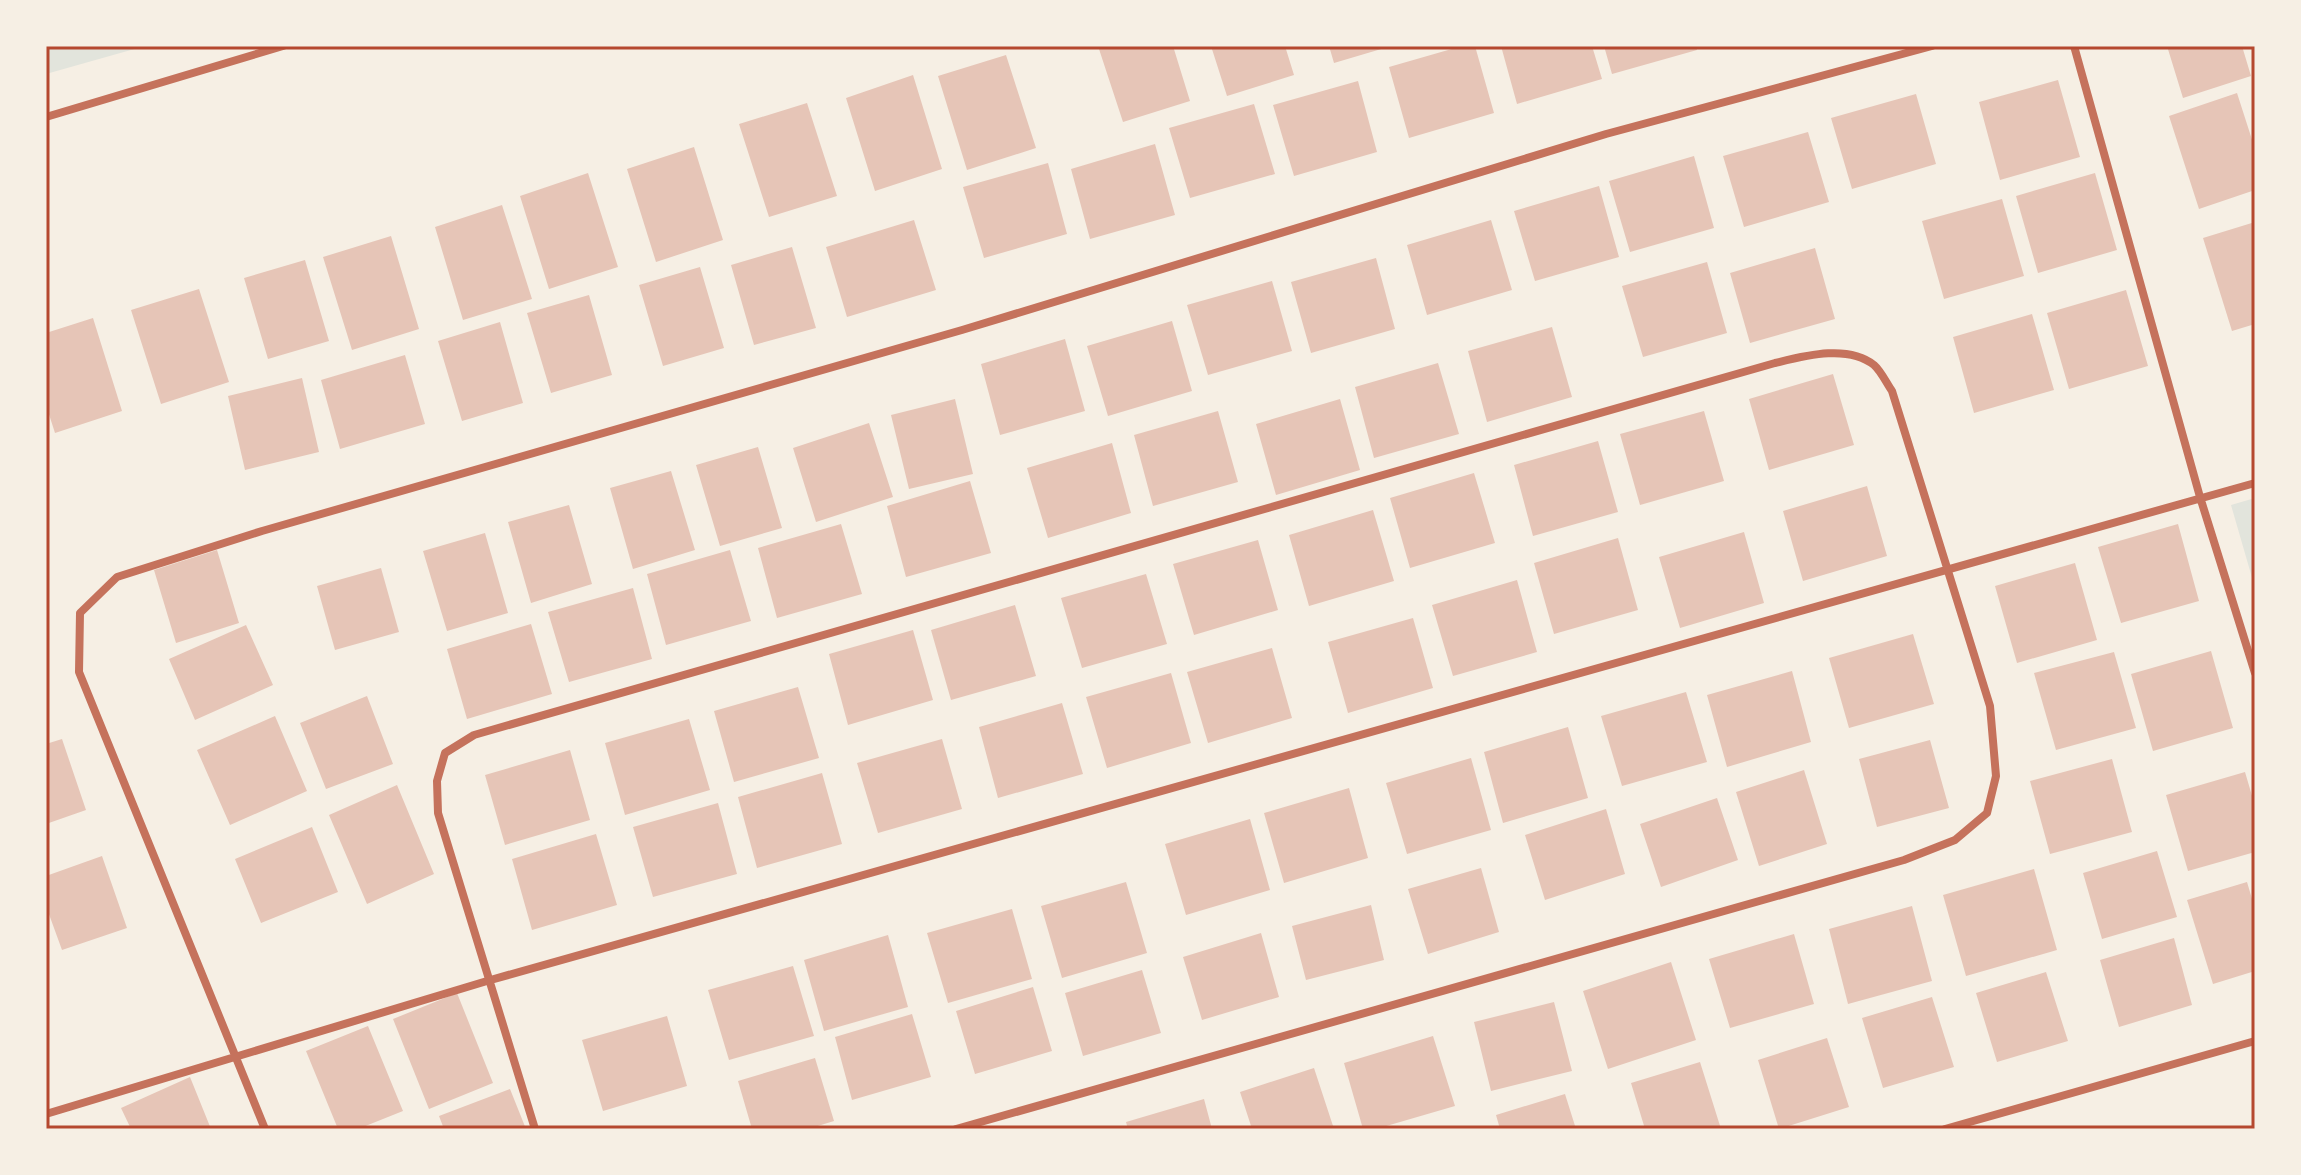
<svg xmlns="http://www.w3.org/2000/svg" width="2301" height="1175" font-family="'Alegreya Sans',sans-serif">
<rect width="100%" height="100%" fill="#f6efe4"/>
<path fill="#e2e4dc" d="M 46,46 L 145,46 L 46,74 Z
M 2255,498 L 2255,588 L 2231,505 Z"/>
<path fill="#e6c5b7" d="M 1098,46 L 1173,46 L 1190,101 L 1123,122 Z
M 1211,46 L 1285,46 L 1294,75 L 1227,96 Z
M 1329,46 L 1388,46 L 1388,47 L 1334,63 Z
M 1462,46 L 1475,46 L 1494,113 L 1409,138 L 1389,67 Z
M 1501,46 L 1592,46 L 1602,79 L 1517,104 Z
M 1604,46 L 1696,46 L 1697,50 L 1612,74 Z
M 2167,46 L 2242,46 L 2251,76 L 2183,98 Z
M 1006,55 L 1036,148 L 967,170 L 938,76 Z
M 913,75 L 942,169 L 875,191 L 846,98 Z
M 2058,80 L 2080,157 L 2000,180 L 1979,102 Z
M 1358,81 L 1377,152 L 1294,176 L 1273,105 Z
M 2237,93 L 2255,149 L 2255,190 L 2199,209 L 2169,116 Z
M 1916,94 L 1936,164 L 1852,189 L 1831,118 Z
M 807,103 L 837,196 L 769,217 L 739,124 Z
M 1254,104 L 1275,174 L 1190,198 L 1169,128 Z
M 1808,132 L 1829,202 L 1744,227 L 1723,156 Z
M 1155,144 L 1175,215 L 1090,239 L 1071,169 Z
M 694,147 L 723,240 L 656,262 L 627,169 Z
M 1694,156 L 1714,228 L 1630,252 L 1609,181 Z
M 1048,163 L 1067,234 L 984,258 L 963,187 Z
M 588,173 L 618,267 L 549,289 L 520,196 Z
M 2095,173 L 2117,250 L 2038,273 L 2016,196 Z
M 1599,186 L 1619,257 L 1535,281 L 1514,211 Z
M 2002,199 L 2024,276 L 1944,299 L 1922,221 Z
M 502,205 L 532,299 L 463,320 L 435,227 Z
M 914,220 L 936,290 L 847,317 L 826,247 Z
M 1491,220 L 1512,290 L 1427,315 L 1407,245 Z
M 2255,222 L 2255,324 L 2232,331 L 2203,238 Z
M 391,236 L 419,329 L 352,350 L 323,257 Z
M 792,247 L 816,328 L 754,345 L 731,265 Z
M 1815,248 L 1835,319 L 1750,343 L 1730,273 Z
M 1376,258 L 1395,329 L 1311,353 L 1291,282 Z
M 305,260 L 329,341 L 268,359 L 244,278 Z
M 1707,262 L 1727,333 L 1643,357 L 1622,286 Z
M 700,267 L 724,348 L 663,366 L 639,285 Z
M 1272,281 L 1292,351 L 1208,375 L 1187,305 Z
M 199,289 L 229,382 L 161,404 L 131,310 Z
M 2126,290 L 2148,366 L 2069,389 L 2047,313 Z
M 589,295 L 612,375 L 551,393 L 527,313 Z
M 2032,314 L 2054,390 L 1974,413 L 1953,337 Z
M 93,318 L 122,411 L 55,433 L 46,405 L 46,333 Z
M 1172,321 L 1192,391 L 1108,416 L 1087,346 Z
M 500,322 L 523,403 L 462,421 L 438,341 Z
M 1552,327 L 1572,397 L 1487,422 L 1468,351 Z
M 1065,339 L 1085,411 L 1000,435 L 981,364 Z
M 405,355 L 425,424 L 340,449 L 321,380 Z
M 1438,363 L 1459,434 L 1374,458 L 1355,387 Z
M 1833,374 L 1854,445 L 1769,470 L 1749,399 Z
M 302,378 L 319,452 L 245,470 L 228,396 Z
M 955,399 L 973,474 L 909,489 L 891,415 Z
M 1340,399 L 1360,470 L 1276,495 L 1256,424 Z
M 1218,411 L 1238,482 L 1153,506 L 1134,435 Z
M 1704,411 L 1724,481 L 1640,505 L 1620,434 Z
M 869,423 L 893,497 L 816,522 L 793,448 Z
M 1598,441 L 1618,512 L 1533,536 L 1514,465 Z
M 1112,443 L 1131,513 L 1048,538 L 1027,468 Z
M 758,447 L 782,528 L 720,546 L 696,465 Z
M 671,471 L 695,550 L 633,569 L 610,488 Z
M 1474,473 L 1495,543 L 1410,568 L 1390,498 Z
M 970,481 L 991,553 L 906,577 L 887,506 Z
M 1867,486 L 1887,556 L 1803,581 L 1783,511 Z
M 569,505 L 592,584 L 531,603 L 508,522 Z
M 1373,510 L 1394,581 L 1309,606 L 1289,535 Z
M 841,524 L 862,594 L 777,618 L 758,548 Z
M 2178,524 L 2199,601 L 2121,623 L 2098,547 Z
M 1744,532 L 1764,603 L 1680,628 L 1659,557 Z
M 485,533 L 508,613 L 447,631 L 423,551 Z
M 1618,538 L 1638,610 L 1554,634 L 1534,563 Z
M 1258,540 L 1278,610 L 1194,635 L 1173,564 Z
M 217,550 L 239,623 L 176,643 L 154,570 Z
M 730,550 L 751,621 L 666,645 L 647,574 Z
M 2075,563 L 2097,640 L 2017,663 L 1995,586 Z
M 381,568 L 399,632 L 335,650 L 317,586 Z
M 1146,574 L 1167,644 L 1082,668 L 1061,598 Z
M 1517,580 L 1537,652 L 1453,676 L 1432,605 Z
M 633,588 L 652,659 L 569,682 L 548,612 Z
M 1015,605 L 1036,676 L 951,700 L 931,630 Z
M 1413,618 L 1433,688 L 1348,713 L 1328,642 Z
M 531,624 L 552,694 L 467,719 L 447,649 Z
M 246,625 L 273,685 L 195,720 L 169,659 Z
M 913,630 L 933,700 L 848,725 L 829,654 Z
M 1913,634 L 1934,704 L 1849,728 L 1829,658 Z
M 1272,648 L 1292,718 L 1208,743 L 1187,672 Z
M 2211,651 L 2233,728 L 2153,751 L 2131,674 Z
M 2114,652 L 2136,728 L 2056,750 L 2034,673 Z
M 1792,671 L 1811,742 L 1727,767 L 1707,695 Z
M 1171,673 L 1191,743 L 1107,768 L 1086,697 Z
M 798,687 L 819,758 L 734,782 L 714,711 Z
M 1686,692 L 1707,762 L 1622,786 L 1601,716 Z
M 367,696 L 393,764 L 326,789 L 300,723 Z
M 1062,703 L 1083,774 L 998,798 L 979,727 Z
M 275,716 L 307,791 L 230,825 L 197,750 Z
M 689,719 L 710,790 L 625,815 L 605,743 Z
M 1568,727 L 1588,798 L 1503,823 L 1484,752 Z
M 62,739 L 86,810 L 46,824 L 46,744 Z
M 942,739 L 962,809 L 878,833 L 857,763 Z
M 1930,740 L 1949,808 L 1877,827 L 1859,759 Z
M 570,750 L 590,820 L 505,845 L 485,775 Z
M 1471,758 L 1491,830 L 1407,854 L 1386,783 Z
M 2112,759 L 2132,832 L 2050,854 L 2030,781 Z
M 1804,770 L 1827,844 L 1759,866 L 1736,792 Z
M 2245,772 L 2255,806 L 2255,852 L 2188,871 L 2166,795 Z
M 822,773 L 842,844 L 757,868 L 738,797 Z
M 397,785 L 434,874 L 367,904 L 329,815 Z
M 1349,788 L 1368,858 L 1284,883 L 1264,813 Z
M 1717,798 L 1738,860 L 1661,887 L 1640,824 Z
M 718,803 L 737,874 L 653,897 L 633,827 Z
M 1606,809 L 1625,874 L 1545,900 L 1525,835 Z
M 1250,819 L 1270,890 L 1186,915 L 1165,844 Z
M 312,827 L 338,892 L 261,923 L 235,859 Z
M 596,834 L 617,905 L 532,930 L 512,859 Z
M 2157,851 L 2177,917 L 2102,939 L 2083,873 Z
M 102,856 L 127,928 L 62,950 L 46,906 L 46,876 Z
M 1481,868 L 1499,932 L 1428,954 L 1408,889 Z
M 2034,869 L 2057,950 L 1966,976 L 1943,895 Z
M 1126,882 L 1147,953 L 1062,978 L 1041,906 Z
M 2247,882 L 2255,909 L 2255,971 L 2213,984 L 2187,900 Z
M 1371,905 L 1384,960 L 1306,980 L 1292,926 Z
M 1912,906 L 1932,981 L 1848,1004 L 1829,929 Z
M 1012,909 L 1032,979 L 948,1003 L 927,933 Z
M 1261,933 L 1279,997 L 1202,1020 L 1183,957 Z
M 1794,934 L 1814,1004 L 1730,1028 L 1709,959 Z
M 888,935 L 908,1007 L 824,1031 L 804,960 Z
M 2174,938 L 2192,1005 L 2119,1027 L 2100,960 Z
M 1671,962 L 1696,1040 L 1608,1069 L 1583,991 Z
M 793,966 L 814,1036 L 729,1060 L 708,990 Z
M 1142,970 L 1161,1033 L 1083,1056 L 1065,993 Z
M 2046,972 L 2068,1041 L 1997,1062 L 1976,993 Z
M 1033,987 L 1052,1051 L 975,1074 L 956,1011 Z
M 457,993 L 493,1083 L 429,1109 L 393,1019 Z
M 1932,997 L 1954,1067 L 1883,1088 L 1862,1018 Z
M 1554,1002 L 1572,1071 L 1491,1091 L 1474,1022 Z
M 912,1014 L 931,1077 L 852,1100 L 835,1037 Z
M 667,1016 L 687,1086 L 603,1111 L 582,1040 Z
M 368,1026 L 403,1111 L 358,1129 L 338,1129 L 306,1051 Z
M 1433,1036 L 1455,1106 L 1376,1129 L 1363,1129 L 1344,1063 Z
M 1827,1038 L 1849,1107 L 1779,1129 L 1758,1060 Z
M 815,1058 L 834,1121 L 808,1129 L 752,1129 L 738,1081 Z
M 1700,1062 L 1721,1129 L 1645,1129 L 1631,1083 Z
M 1314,1068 L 1334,1129 L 1252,1129 L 1240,1092 Z
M 190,1077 L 211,1129 L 131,1129 L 121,1108 Z
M 510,1089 L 526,1129 L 444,1129 L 439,1116 Z
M 1565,1094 L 1576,1129 L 1500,1129 L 1496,1115 Z
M 1204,1099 L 1212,1129 L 1128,1129 L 1126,1122 Z"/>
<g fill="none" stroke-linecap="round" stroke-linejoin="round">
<path stroke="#c5725c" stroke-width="8" d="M 2074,46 L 2200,497 L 2255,673
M 46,117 L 283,46
M 46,1114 L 487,981 L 2255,483
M 265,1129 L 79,672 L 80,613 L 117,577 L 262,531 L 962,330 L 1606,134 L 1932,46
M 535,1129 L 438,813 L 437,781 L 445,753 L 474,735 L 1775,363 C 1804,356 1848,344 1874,365 C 1881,371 1887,384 1892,391 L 1990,706 L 1996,776 L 1987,813 L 1955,840 L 1904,860 L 956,1129
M 1945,1129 L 2255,1041"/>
</g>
<rect width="2301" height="1175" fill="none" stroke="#f6efe4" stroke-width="96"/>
<rect x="48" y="48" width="2205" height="1079" fill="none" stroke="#b5482f" stroke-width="3"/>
</svg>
